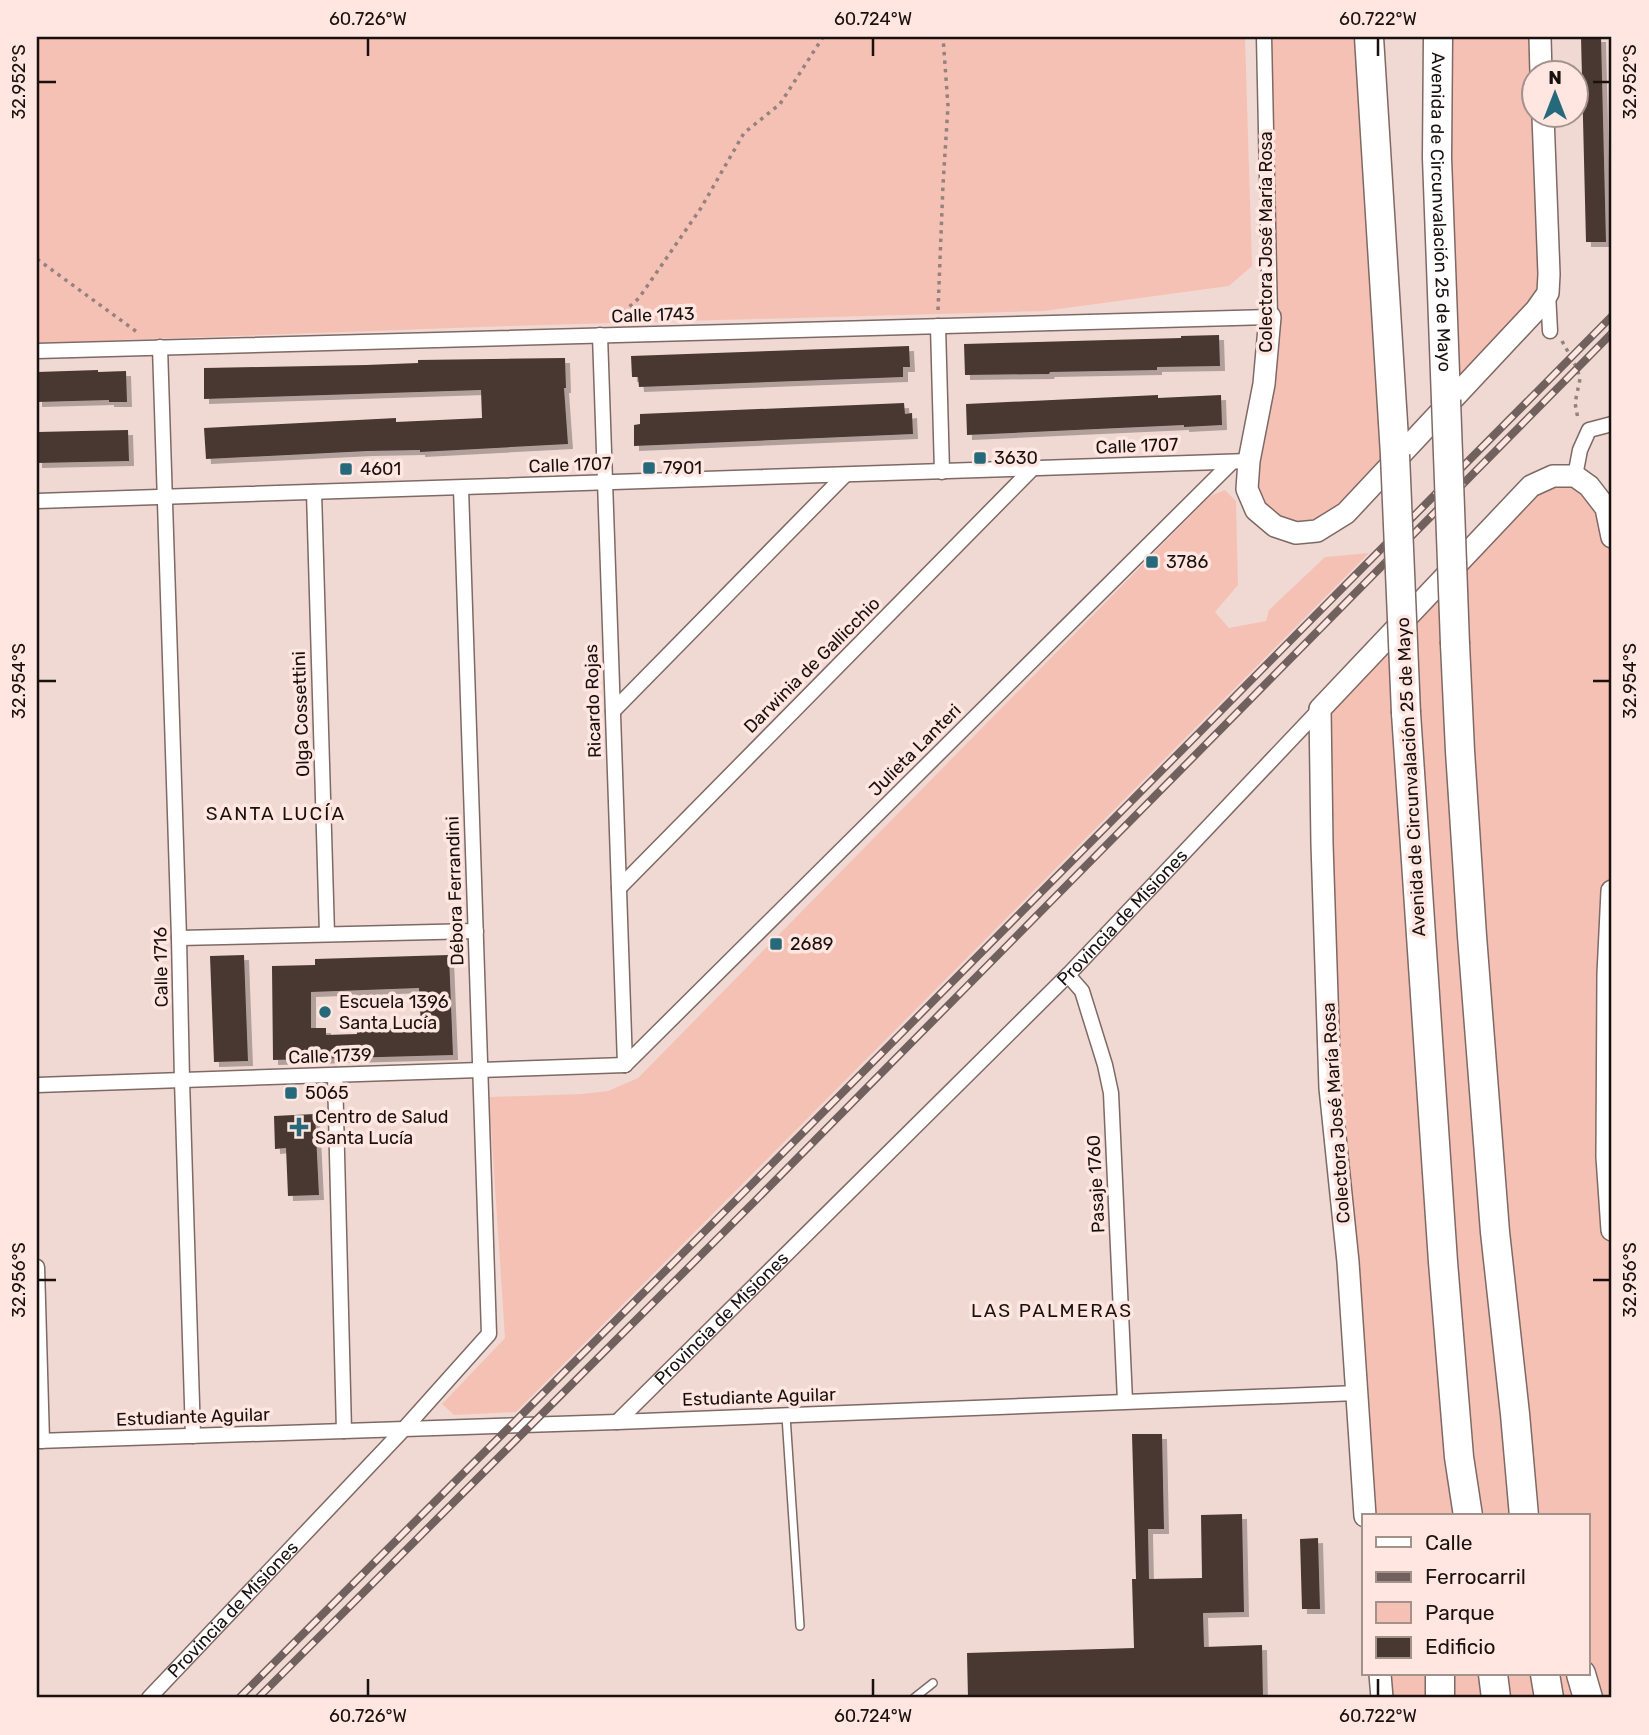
<svg xmlns="http://www.w3.org/2000/svg" width="1649" height="1735" font-family="Rubik,sans-serif">
<defs>
<filter id="shadow"><feDropShadow dx="5" dy="5" stdDeviation="0" flood-color="#0004"/></filter>
</defs>
<rect width="100%" height="100%" fill="#f1d9d3"/>
<path fill="#f6c1b5" d="M 37,37 L 1245,37 L 1252,266 L 1229,286 L 1044,311 L 510,326 L 37,343 Z
M 1264,37 L 1369,37 L 1395,454 L 1317,531 L 1256,510 L 1264,384 Z
M 1438,37 L 1540,37 L 1534,74 L 1534,116 L 1548,293 L 1446,400 Z
M 1575,476 L 1612,537 L 1612,1698 L 1382,1698 L 1380,1674 L 1588,1674 L 1588,1516 L 1365,1516 L 1320,709 L 1531,486 Z
M 1225,490 L 1236,501 L 1238,585 L 1215,612 L 1229,628 L 1266,621 L 1269,610 L 1325,557 L 1369,553 L 516,1412 L 454,1415 L 442,1404 L 505,1338 L 489,1097 L 581,1094 L 608,1091 L 638,1078 L 1210,496 Z"/>
<path fill="#493732" fill-rule="evenodd" filter="url(#shadow)" d="M 1581,37 L 1601,37 L 1606,242 L 1586,242 Z
M 1219,335 L 1220,366 L 1157,367 L 1157,370 L 1050,372 L 1049,374 L 965,375 L 964,344 L 1181,338 L 1181,336 Z
M 909,346 L 910,367 L 903,367 L 903,377 L 639,387 L 638,377 L 632,377 L 631,356 Z
M 565,358 L 566,388 L 564,388 L 568,444 L 420,452 L 420,450 L 368,451 L 206,459 L 204,428 L 396,418 L 396,422 L 482,418 L 481,390 L 204,399 L 204,368 L 366,365 L 418,363 L 418,360 Z
M 98,370 L 98,372 L 126,371 L 127,402 L 109,402 L 109,400 L 37,402 L 37,372 Z
M 1158,395 L 1158,398 L 1221,395 L 1222,425 L 1184,427 L 1184,425 L 967,435 L 966,404 Z
M 904,403 L 905,414 L 912,413 L 913,434 L 634,446 L 634,425 L 640,424 L 640,414 Z
M 128,430 L 129,461 L 37,463 L 37,432 Z
M 244,955 L 248,1061 L 214,1062 L 210,956 Z
M 449,955 L 453,1055 L 273,1060 L 272,966 L 315,965 L 315,959 ZM 419,988 L 421,1027 L 357,1029 L 357,1034 L 326,1035 L 326,1028 L 311,1028 L 311,992 Z
M 315,1114 L 319,1195 L 288,1196 L 286,1148 L 275,1149 L 274,1116 Z
M 1132,1434 L 1162,1434 L 1164,1529 L 1148,1529 L 1149,1579 L 1202,1578 L 1201,1515 L 1242,1514 L 1244,1612 L 1203,1613 L 1204,1647 L 1262,1645 L 1263,1698 L 968,1698 L 967,1653 L 1134,1648 L 1132,1579 L 1136,1579 Z
M 1318,1538 L 1320,1609 L 1302,1609 L 1300,1539 Z"/>
<g fill="none" stroke-linecap="round" stroke-linejoin="round">
<g stroke="#7e6964" stroke-width="10">
<path id="service" d="M 786,1416 L 800,1626
M 914,1698 L 933,1683"/>
</g>
<g stroke="#7e6964" stroke-width="17">
<g id="minor">
<path d="M 1548,293 L 1550,331"/>
<path d="M 938,326 L 942,472"/>
<path d="M 600,335 L 625,1065"/>
<path d="M 160,347 L 179,938 L 182,1080 L 193,1436"/>
<path d="M 37,351 L 1270,317 L 1264,37"/>
<path d="M 1575,476 L 1580,450 L 1589,430 L 1612,424"/>
<path d="M 314,492 L 327,934"/>
<path d="M 37,501 L 1249,461"/>
<path d="M 613,711 L 845,475"/>
<path d="M 619,888 L 1032,469"/>
<path d="M 179,938 L 476,931"/>
<path d="M 1068,975 L 1082,991 L 1105,1065 L 1111,1093 L 1125,1401"/>
<path d="M 625,1065 L 1231,463"/>
<path d="M 335,1075 L 344,1431"/>
<path d="M 37,1085 L 625,1065"/>
<path d="M 37,1267 L 42,1441"/>
<path id="s1" d="M 617,1422 L 1068,975 L 1320,709"/>
<path d="M 37,1441 L 617,1422 L 1357,1393"/>
<path id="s2" d="M 149,1698 L 404,1429 L 489,1334 L 461,488"/>
</g>
</g>
<g stroke="#7e6964" stroke-width="24">
<path id="secondary" d="M 1540,37 L 1541,74
M 1270,317 L 1264,384 L 1249,461 L 1247,489 L 1256,510 L 1275,526 L 1296,533 L 1317,531 L 1346,513 L 1536,310 L 1548,293 L 1549,274 L 1543,116
M 1612,891 L 1608,974 L 1607,1157 L 1612,1230
M 1365,1516 L 1348,1262 L 1330,1088 L 1322,844 L 1320,709 L 1531,486 L 1553,476 L 1575,476 L 1589,486 L 1606,508 L 1612,537
M 1380,1674 L 1382,1698"/>
</g>
<g stroke="#7e6964" stroke-width="31">
<g id="motorway">
<path d="M 1369,37 L 1395,455"/>
<path id="s3" d="M 1438,37 L 1437,158 L 1446,400"/>
<path d="M 1455,644 L 1460,751 L 1472,936 L 1495,1232 L 1515,1414 L 1524,1516"/>
<path d="M 1406,713 L 1443,1262 L 1459,1457 L 1468,1516"/>
<path d="M 1493,1674 L 1496,1698"/>
<path d="M 1545,1674 L 1549,1698"/>
<path d="M 1581,1674 L 1588,1698"/>
<path d="M 1440,1698 L 1440,1674"/>
</g>
</g>
<path stroke="#93827e" stroke-width="3.5" stroke-dasharray="3.5 5" stroke-linecap="butt" d="M 37,259 L 137,332
M 938,310 L 943,185 L 948,106 L 943,37
M 617,318 L 639,298 L 701,208 L 744,133 L 780,104 L 823,37
M 1562,341 L 1577,368 L 1580,379 L 1575,403 L 1578,419"/>
<use href="#service" stroke="#fff" stroke-width="7"/>
<use href="#minor" stroke="#fff" stroke-width="14"/>
<use href="#secondary" stroke="#fff" stroke-width="21"/>
<use href="#motorway" stroke="#fff" stroke-width="28"/>
<g stroke="#70615e" stroke-width="8">
<path id="rail" d="M 239,1698 L 748,1188 L 1612,316
M 258,1698 L 758,1198 L 1612,333"/>
</g>
<use href="#rail" stroke="#ffe6e0" stroke-width="5" stroke-dasharray="16" stroke-linecap="butt"/>
<g stroke="#7e6964" stroke-width="31" stroke-linecap="butt">
<path id="motorway-bridge" d="M 1446,400 L 1455,644
M 1395,455 L 1406,713"/>
</g>
<use href="#motorway-bridge" stroke="#fff" stroke-width="28"/>
</g>
<path fill="none" stroke="#19110f" stroke-width="2.5" d="M 368,38 L 368,56M 873,38 L 873,56M 1378,38 L 1378,56M 38,82 L 56,82M 1593,82 L 1610,82M 38,681 L 56,681M 1593,681 L 1610,681M 38,1280 L 56,1280M 1593,1280 L 1610,1280M 368,1679 L 368,1696M 873,1679 L 873,1696M 1378,1679 L 1378,1696"/>
<g fill="#26697b" stroke="#ffe6e0" stroke-width="2.5">
<rect x="973" y="451" width="14" height="14" rx="3.5"/>
<rect x="642" y="461" width="14" height="14" rx="3.5"/>
<rect x="339" y="462" width="14" height="14" rx="3.5"/>
<rect x="1145" y="555" width="14" height="14" rx="3.5"/>
<rect x="769" y="937" width="14" height="14" rx="3.5"/>
<circle cx="325" cy="1012" r="7"/>
<rect x="284" y="1086" width="14" height="14" rx="3.5"/>
<path d="M295.5 1116.5h7v7h7v7h-7v7h-7v-7h-7v-7h7z"/>
</g>
<g text-anchor="middle" stroke-width="7" stroke-linejoin="round" paint-order="stroke">
<g font-size="18" fill="#19110f" stroke="#ffe6e0">
<text dy="6" stroke="none"><textPath href="#s3" startOffset="175">Avenida de Circunvalación 25 de Mayo</textPath></text>
<text transform="translate(1266 242) rotate(-90)" y="6">Colectora José María Rosa</text>
<text transform="translate(653 315) rotate(-2)" y="6">Calle 1743</text>
<text transform="translate(1137 446) rotate(-2)" y="6">Calle 1707</text>
<text transform="translate(570 465) rotate(-2)" y="6">Calle 1707</text>
<text transform="translate(812 665) rotate(-45)" y="6">Darwinia de Gallicchio</text>
<text transform="translate(593 701) rotate(-92)" y="6">Ricardo Rojas</text>
<text transform="translate(301 714) rotate(-92)" y="6">Olga Cossettini</text>
<text transform="translate(915 750) rotate(-45)" y="6">Julieta Lanteri</text>
<text transform="translate(1411 777) rotate(-93)" y="6">Avenida de Circunvalación 25 de Mayo</text>
<text transform="translate(455 891) rotate(-92)" y="6">Débora Ferrandini</text>
<text dy="6" stroke="none"><textPath href="#s1" startOffset="714">Provincia de Misiones</textPath></text>
<text transform="translate(161 967) rotate(-91)" y="6">Calle 1716</text>
<text transform="translate(330 1056) rotate(-2)" y="6">Calle 1739</text>
<text transform="translate(1336 1113) rotate(-94)" y="6">Colectora José María Rosa</text>
<text transform="translate(1096 1184) rotate(-93)" y="6">Pasaje 1760</text>
<text dy="6" stroke="none"><textPath href="#s1" startOffset="147">Provincia de Misiones</textPath></text>
<text transform="translate(759 1397) rotate(-2)" y="6">Estudiante Aguilar</text>
<text transform="translate(193 1417) rotate(-2)" y="6">Estudiante Aguilar</text>
<text dy="6" stroke="none"><textPath href="#s2" startOffset="122">Provincia de Misiones</textPath></text>
</g>
<g font-size="18" fill="#19110f" stroke="#ffe6e0" text-anchor="start">
<text x="994" y="464">3630</text>
<text x="663" y="474">7901</text>
<text x="360" y="475">4601</text>
<text x="1166" y="568">3786</text>
<text x="790" y="950">2689</text>
<text x="339" y="1008">Escuela 1396<tspan x="339" dy="21">Santa Lucía</tspan></text>
<text x="305" y="1099">5065</text>
<text x="315" y="1123">Centro de Salud<tspan x="315" dy="21">Santa Lucía</tspan></text>
</g>
<g font-size="19" letter-spacing="2" fill="#19110f" stroke="#ffe6e0">
<text x="276" y="820">SANTA LUCÍA</text>
<text x="1052" y="1317">LAS PALMERAS</text>
</g>
</g>
<rect width="1649" height="1735" fill="none" stroke="#ffe6e0" stroke-width="77"/>
<rect x="1362" y="1514" width="228" height="161" fill="#ffe6e0" stroke="#a3918c" stroke-width="2"/>
<rect x="1376" y="1537" width="35" height="10" fill="#ffffff" stroke="#a3918c" stroke-width="2"/>
<text x="1425" y="1550" font-size="21" fill="#19110f">Calle</text>
<rect x="1376" y="1572" width="35" height="10" fill="#70615e" stroke="#a3918c" stroke-width="2"/>
<text x="1425" y="1584" font-size="21" fill="#19110f">Ferrocarril</text>
<rect x="1376" y="1602" width="35" height="21" fill="#f6c1b5" stroke="#a3918c" stroke-width="2"/>
<text x="1425" y="1620" font-size="21" fill="#19110f">Parque</text>
<rect x="1376" y="1637" width="35" height="21" fill="#493732" stroke="#a3918c" stroke-width="2"/>
<text x="1425" y="1654" font-size="21" fill="#19110f">Edificio</text>
<g transform="translate(1555 94)"><circle r="33" fill="#ffe6e0" stroke="#a3918c" stroke-width="2"/>
<path d="M0-5L12 26L0 18L-12 26Z" fill="#26697b"/>
<text y="-10" font-size="19" font-weight="bold" text-anchor="middle" fill="#19110f">N</text>
</g>
<rect x="38" y="38" width="1572" height="1658" fill="none" stroke="#19110f" stroke-width="2.5"/>
<g font-size="18" text-anchor="middle" fill="#19110f">
<text x="368" y="25">60.726°W</text>
<text x="873" y="25">60.724°W</text>
<text x="1378" y="25">60.722°W</text>
<text transform="translate(19 82) rotate(-90)" y="6">32.952°S</text>
<text transform="translate(1630 82) rotate(-90)" y="6">32.952°S</text>
<text transform="translate(19 681) rotate(-90)" y="6">32.954°S</text>
<text transform="translate(1630 681) rotate(-90)" y="6">32.954°S</text>
<text transform="translate(19 1280) rotate(-90)" y="6">32.956°S</text>
<text transform="translate(1630 1280) rotate(-90)" y="6">32.956°S</text>
<text x="368" y="1722">60.726°W</text>
<text x="873" y="1722">60.724°W</text>
<text x="1378" y="1722">60.722°W</text>
</g>
</svg>
